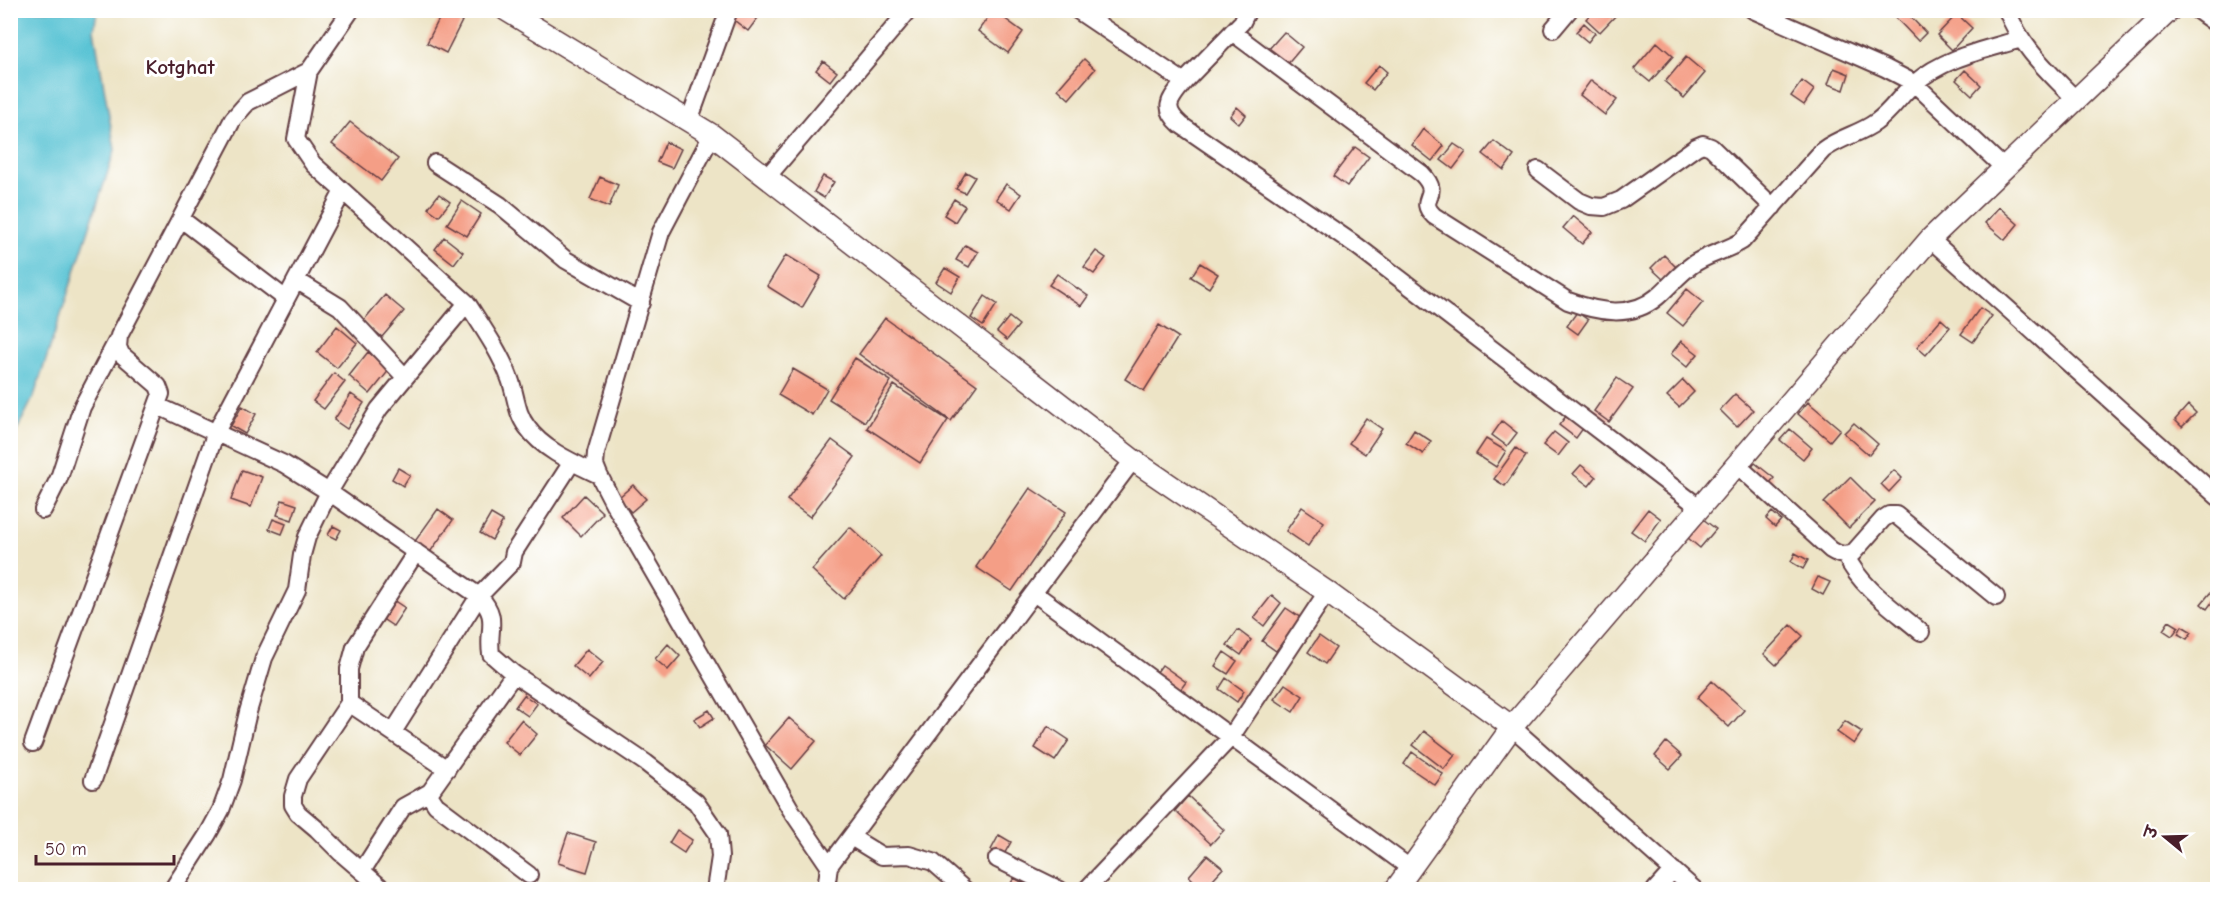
<svg xmlns="http://www.w3.org/2000/svg" width="2228" height="900" font-family="'Comic Neue','Playpen Sans Deva',sans-serif">
<rect width="100%" height="100%" fill="#fff"/>
<filter id="ink" filterUnits="userSpaceOnUse"><feTurbulence type="fractalNoise" baseFrequency=".0167" numOctaves="2"/><feDisplacementMap in="SourceGraphic" scale="12" xChannelSelector="R" yChannelSelector="G"/><feConvolveMatrix kernelMatrix="1 2 1 2 8 2 1 2 1" color-interpolation-filters="sRGB"/></filter>
<filter id="wash" filterUnits="userSpaceOnUse"><feTurbulence type="fractalNoise" baseFrequency=".008" numOctaves="4" result="noise"/><feDisplacementMap in="SourceGraphic" scale="24" xChannelSelector="R" yChannelSelector="G"/><feGaussianBlur stdDeviation="1.35" result="paint"/><feColorMatrix in="noise" values="0 0 0 0 0 0 0 0 0 0 0 0 0 0 0 0 0 1.4 0 .05"/><feComposite in="paint" operator="in"/></filter>
<g filter="url(#wash)">
<rect width="100%" height="100%" fill="#ede4c6"/>
<path fill="#59c3d4" stroke="#527180" stroke-width="1.5" d="M 11,10 L 97,11 L 94,30 L 115,150 L 34,396 L 11,442 Z"/>
<g id="blocks">
<path fill="#f49e86" d="M 741,10 L 754,10 L 760,15 L 748,31 L 734,20 Z
M 993,10 L 1023,32 L 1008,53 L 978,31 Z
M 1594,10 L 1615,10 L 1618,13 L 1600,32 L 1586,19 Z
M 1904,10 L 1926,33 L 1918,41 L 1896,18 Z
M 443,11 L 462,21 L 446,53 L 427,43 Z
M 1957,14 L 1972,28 L 1952,50 L 1937,35 Z
M 1584,23 L 1595,33 L 1588,42 L 1576,32 Z
M 1284,32 L 1302,47 L 1286,66 L 1268,50 Z
M 1657,42 L 1673,56 L 1650,82 L 1634,69 Z
M 1686,57 L 1705,73 L 1684,98 L 1665,82 Z
M 1084,59 L 1095,69 L 1069,99 L 1058,89 Z
M 823,61 L 837,72 L 830,81 L 816,70 Z
M 1379,65 L 1387,72 L 1373,90 L 1364,83 Z
M 1834,68 L 1849,74 L 1844,90 L 1828,84 Z
M 1965,70 L 1981,85 L 1972,95 L 1956,80 Z
M 1591,80 L 1617,100 L 1605,115 L 1580,95 Z
M 1802,81 L 1814,90 L 1804,105 L 1791,96 Z
M 1237,107 L 1246,115 L 1239,124 L 1230,116 Z
M 350,122 L 398,159 L 381,181 L 332,144 Z
M 1423,129 L 1444,146 L 1432,161 L 1412,145 Z
M 1494,141 L 1514,156 L 1504,170 L 1483,154 Z
M 666,142 L 681,149 L 672,168 L 657,162 Z
M 1454,144 L 1466,152 L 1453,169 L 1441,160 Z
M 1355,147 L 1369,157 L 1347,186 L 1333,176 Z
M 966,172 L 975,177 L 965,193 L 956,189 Z
M 823,176 L 834,182 L 824,198 L 814,192 Z
M 600,177 L 618,185 L 609,207 L 590,199 Z
M 1006,184 L 1021,194 L 1011,209 L 996,199 Z
M 439,194 L 450,202 L 439,216 L 428,208 Z
M 954,199 L 965,206 L 955,222 L 944,215 Z
M 462,201 L 481,214 L 467,236 L 447,224 Z
M 1999,207 L 2018,224 L 2005,240 L 1985,223 Z
M 1573,216 L 1592,232 L 1582,244 L 1563,228 Z
M 444,237 L 463,252 L 454,264 L 435,249 Z
M 965,245 L 978,252 L 969,267 L 956,260 Z
M 1096,251 L 1106,258 L 1094,274 L 1084,267 Z
M 786,255 L 821,276 L 802,308 L 767,286 Z
M 1664,255 L 1676,267 L 1664,280 L 1651,268 Z
M 1200,263 L 1218,274 L 1209,288 L 1191,277 Z
M 945,268 L 960,277 L 951,292 L 936,282 Z
M 1057,274 L 1088,296 L 1081,306 L 1049,285 Z
M 1687,289 L 1703,302 L 1683,326 L 1667,313 Z
M 385,295 L 404,311 L 382,337 L 363,321 Z
M 985,296 L 997,304 L 983,326 L 971,318 Z
M 1980,308 L 1992,316 L 1973,342 L 1961,334 Z
M 1577,312 L 1588,320 L 1578,334 L 1567,326 Z
M 1009,317 L 1019,325 L 1007,340 L 997,332 Z
M 885,318 L 977,385 L 951,421 L 859,354 Z
M 1941,319 L 1950,327 L 1926,355 L 1917,347 Z
M 1159,325 L 1178,337 L 1144,391 L 1125,379 Z
M 337,326 L 357,343 L 337,368 L 317,352 Z
M 1681,341 L 1698,354 L 1687,367 L 1671,354 Z
M 368,352 L 390,369 L 370,394 L 349,376 Z
M 855,358 L 891,381 L 865,422 L 829,399 Z
M 793,369 L 827,389 L 812,415 L 778,395 Z
M 334,373 L 345,382 L 324,409 L 313,401 Z
M 1617,378 L 1633,389 L 1609,422 L 1594,411 Z
M 1683,380 L 1694,392 L 1679,407 L 1667,396 Z
M 894,385 L 948,420 L 920,463 L 867,428 Z
M 351,394 L 364,403 L 347,429 L 334,420 Z
M 1735,394 L 1753,410 L 1737,427 L 1720,410 Z
M 1808,402 L 1840,429 L 1830,441 L 1798,414 Z
M 2188,405 L 2196,413 L 2182,427 L 2175,420 Z
M 242,406 L 256,414 L 245,434 L 231,426 Z
M 1567,415 L 1584,427 L 1576,438 L 1559,425 Z
M 1366,418 L 1382,429 L 1365,454 L 1349,443 Z
M 1502,421 L 1517,433 L 1507,446 L 1492,435 Z
M 1854,423 L 1878,444 L 1869,455 L 1844,433 Z
M 1790,429 L 1812,448 L 1803,459 L 1780,440 Z
M 1414,430 L 1431,441 L 1423,454 L 1406,443 Z
M 1554,432 L 1568,443 L 1558,456 L 1543,445 Z
M 1486,439 L 1506,451 L 1496,467 L 1476,454 Z
M 832,440 L 855,457 L 810,517 L 787,500 Z
M 1516,448 L 1526,456 L 1505,486 L 1494,479 Z
M 1755,463 L 1774,478 L 1768,485 L 1750,469 Z
M 1581,465 L 1596,477 L 1589,486 L 1573,474 Z
M 398,468 L 410,475 L 403,486 L 392,479 Z
M 242,470 L 262,477 L 251,507 L 231,500 Z
M 1894,470 L 1902,478 L 1889,492 L 1881,484 Z
M 1850,477 L 1875,502 L 1849,528 L 1824,503 Z
M 633,485 L 646,499 L 631,512 L 618,498 Z
M 1030,488 L 1066,512 L 1012,591 L 976,567 Z
M 584,495 L 603,513 L 581,536 L 563,518 Z
M 282,500 L 297,505 L 292,520 L 277,515 Z
M 1302,507 L 1324,522 L 1308,546 L 1286,531 Z
M 438,509 L 453,520 L 428,555 L 413,544 Z
M 1648,509 L 1661,519 L 1645,541 L 1631,531 Z
M 1772,512 L 1781,520 L 1775,527 L 1766,519 Z
M 491,514 L 503,521 L 492,540 L 480,533 Z
M 273,519 L 286,524 L 282,534 L 269,529 Z
M 1703,519 L 1716,529 L 1700,548 L 1688,538 Z
M 333,526 L 341,530 L 336,539 L 328,535 Z
M 850,527 L 881,556 L 844,599 L 812,570 Z
M 1795,553 L 1808,560 L 1803,569 L 1791,562 Z
M 1818,577 L 1830,582 L 1823,595 L 1812,589 Z
M 2210,593 L 2216,597 L 2207,609 L 2201,604 Z
M 1272,595 L 1281,603 L 1264,626 L 1254,618 Z
M 393,600 L 405,608 L 393,626 L 381,618 Z
M 1286,608 L 1301,618 L 1276,651 L 1262,641 Z
M 2169,621 L 2179,627 L 2172,636 L 2163,630 Z
M 1791,625 L 1803,636 L 1776,665 L 1764,654 Z
M 2182,626 L 2192,632 L 2187,639 L 2178,634 Z
M 1238,630 L 1251,640 L 1241,655 L 1227,645 Z
M 1319,636 L 1336,648 L 1325,664 L 1308,652 Z
M 668,644 L 680,656 L 668,670 L 655,659 Z
M 587,649 L 603,662 L 589,679 L 573,666 Z
M 1224,652 L 1237,661 L 1228,674 L 1215,666 Z
M 1162,665 L 1186,682 L 1178,693 L 1154,676 Z
M 1226,678 L 1244,691 L 1237,702 L 1219,689 Z
M 1712,681 L 1744,710 L 1729,727 L 1697,698 Z
M 1285,684 L 1303,696 L 1293,712 L 1274,699 Z
M 524,695 L 537,704 L 528,716 L 515,707 Z
M 709,710 L 714,718 L 700,727 L 694,719 Z
M 789,718 L 816,741 L 792,769 L 765,745 Z
M 521,720 L 537,734 L 520,755 L 504,742 Z
M 1845,721 L 1862,732 L 1854,744 L 1837,732 Z
M 1048,726 L 1069,740 L 1055,761 L 1035,748 Z
M 1424,731 L 1455,755 L 1444,769 L 1413,745 Z
M 1666,742 L 1682,756 L 1670,769 L 1655,756 Z
M 1412,752 L 1443,774 L 1435,785 L 1404,764 Z
M 1188,796 L 1224,830 L 1211,844 L 1175,811 Z
M 677,830 L 692,840 L 684,853 L 669,843 Z
M 568,833 L 596,842 L 587,872 L 558,863 Z
M 999,835 L 1011,842 L 1003,856 L 991,850 Z
M 1207,855 L 1223,868 L 1203,890 L 1189,876 Z
M 1014,878 L 1036,890 L 1007,890 Z"/>
</g>
</g>
<g filter="url(#ink)">
<use href="#blocks" fill-opacity="0" stroke="#623d42" stroke-width="1.5"/>
<g fill="none" stroke-linecap="round" stroke-linejoin="round">
<g stroke="#623d42" stroke-width="20">
<path id="minor" d="M 1077,10 L 1184,82 L 1242,22 L 1248,10
M 1753,10 L 1885,68 L 1914,83 L 2004,168
M 2007,10 C 2020,47 2050,73 2076,100
M 2197,10 L 2218,25
M 1553,29 L 1569,10
M 1232,32 L 1422,174 C 1444,197 1415,198 1434,216 L 1568,301 C 1598,312 1631,319 1657,297 C 1669,287 1679,274 1692,265 C 1707,254 1726,251 1742,241 L 1823,150 C 1840,137 1860,134 1876,122 C 1892,111 1901,94 1915,83 C 1945,57 1985,50 2021,39
M 1184,82 C 1170,100 1161,107 1181,125 L 1357,246 L 1699,507
M 689,121 L 729,10
M 712,135 L 661,232 L 596,453 L 595,465 L 599,475 L 614,504 L 791,810 L 829,866 L 826,890
M 435,163 L 500,205 L 566,260 L 641,303
M 1538,170 L 1579,201 L 1591,206 L 1604,207 L 1621,200 L 1696,147 L 1703,144 L 1711,147 L 1773,207
M 767,177 L 909,10
M 181,219 L 286,299
M 1930,239 L 2218,497
M 296,280 L 340,307 L 405,377
M 467,303 C 483,328 500,352 510,379 C 516,395 516,413 527,427 C 543,450 574,463 599,475
M 158,406 L 284,464 L 329,492 L 479,596 C 500,619 487,628 491,654 L 514,674 L 646,763 L 696,802 L 718,834 L 720,857 L 715,890
M 1736,464 L 1831,550 C 1839,555 1844,556 1853,553 L 1883,519 L 1889,515 L 1896,515 L 1996,597
M 43,510 L 59,478 L 82,407 L 119,337
M 1846,556 C 1861,588 1894,609 1921,632
M 1034,593 L 1410,868
M 514,674 L 430,792 L 430,796 L 436,805 L 529,875
M 349,703 L 447,769
M 1512,727 L 1695,890
M 393,732 L 479,596 L 512,562 L 514,552 L 572,462
M 33,743 L 161,394 L 158,386 L 121,354 L 118,347 L 119,336 L 233,119 L 248,102 L 309,71
M 93,780 L 216,432 L 343,191
M 851,837 L 882,856 L 909,855 L 933,862 L 965,890
M 997,859 L 1060,890
M 829,866 L 1133,460
M 362,871 L 403,807 L 430,792
M 172,890 L 208,834 L 221,810 L 232,780 L 248,712 L 264,658 L 297,590 L 302,555 L 307,537 L 329,492 L 379,409 L 467,303 L 313,164 L 296,139 L 309,71 L 351,10
M 384,890 L 341,853 L 317,829 L 298,813 L 293,805 L 293,796 L 298,779 L 349,703 L 349,669 L 355,647 L 416,552
M 1086,890 L 1231,737 L 1327,592
M 1655,890 L 1673,870"/>
</g>
<g stroke="#623d42" stroke-width="24">
<path id="tertiary" d="M 506,10 L 712,135 L 1133,460 L 1327,592 L 1512,727
M 1395,890 L 1512,727 L 1930,239 L 2170,10"/>
</g>
<use href="#minor" stroke="#fff" stroke-width="16"/>
<use href="#tertiary" stroke="#fff" stroke-width="21"/>
</g>
</g>
<g text-anchor="middle" stroke-width="6" stroke-linejoin="round" paint-order="stroke">
<g font-size="21" font-weight="bold" fill="#4a1f2b" stroke="#fff">
<text x="180" y="74">Kotghat</text>
</g>
</g>
<rect width="2228" height="900" fill="none" stroke="#fff" stroke-width="36"/>
<g transform="translate(2165 837) rotate(289)" stroke="#ffffff" stroke-width="4.5" paint-order="stroke">
<path d="M0-4.5L10 22L0 15L-10 22Z" fill="#4a1f2b"/>
<text y="-9" font-size="16" font-weight="bold" text-anchor="middle" fill="#4a1f2b">उ</text>
</g>
<path d="M36 855v9h138v-9" fill="none" stroke="#4a1f2b" stroke-width="3"/>
<text x="45" y="855" font-size="18" fill="#4a1f2b" stroke="#ffffff" stroke-width="4.5" paint-order="stroke">50 m</text>
</svg>
